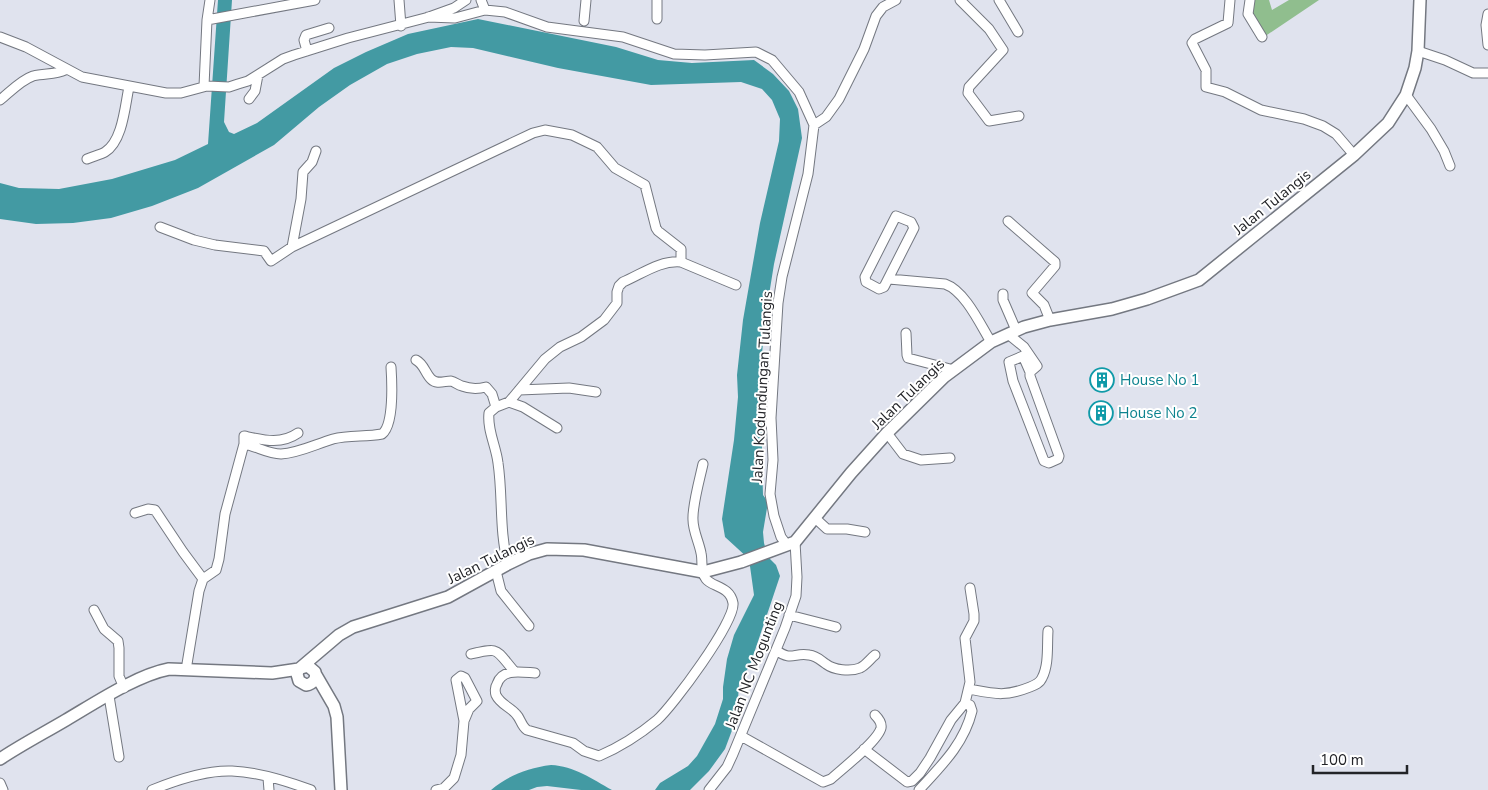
<svg xmlns="http://www.w3.org/2000/svg" width="1488" height="790" font-family="'Nunito Sans',sans-serif">
<rect width="100%" height="100%" fill="#e0e3ee"/>
<path fill="#90be8e" d="M 1253,0 L 1269,0 L 1272,10 L 1289,0 L 1319,0 L 1264,37 C 1256,27 1245,13 1253,0 Z"/>
<path fill="#439aa3" d="M 218,0 L 232,0 L 224,122 L 229,132 L 234,134 L 257,123 L 334,68 L 366,52 L 408,34 L 478,19 L 616,47 L 658,60 L 692,63 L 754,60 L 773,74 L 789,91 L 798,109 L 802,138 L 774,264 L 765,320 L 762,354 L 762,462 L 763,495 L 768,502 L 763,532 L 764,543 L 768,557 L 776,565 L 780,576 L 750,665 L 739,683 L 737,717 L 725,749 L 709,771 L 690,790 L 655,790 L 660,783 L 688,766 L 697,756 L 715,724 L 723,699 L 723,687 L 727,659 L 734,635 L 754,595 L 749,559 L 725,537 L 722,519 L 734,440 L 738,397 L 737,375 L 743,320 L 760,223 L 779,141 L 780,119 L 772,100 L 762,89 L 741,82 L 651,85 L 558,68 L 473,48 L 451,47 L 417,54 L 387,64 L 350,85 L 319,107 L 274,145 L 198,188 L 152,206 L 111,218 L 73,223 L 36,224 L 0,219 L 0,183 L 19,188 L 59,189 L 112,179 L 175,160 L 208,144 Z
M 551,765 C 574,766 592,779 612,790 L 581,790 L 547,786 L 537,787 L 529,790 L 491,790 C 509,775 528,768 551,765 Z"/>
<g fill="none" stroke-linecap="round" stroke-linejoin="round">
<g stroke="#747881" stroke-width="11">
<path id="minor" d="M 399,0 L 401,26
M 481,0 L 485,10
M 657,0 L 657,19
M 960,0 L 989,29 L 1003,50 L 969,87 L 968,93 L 989,121 L 1019,116
M 999,0 L 1018,32
M 1230,0 L 1228,23 L 1195,39 L 1192,43 L 1206,70 L 1206,87 L 1225,92 L 1261,110 L 1304,119 L 1323,126 L 1336,134 L 1354,155
M 1250,0 L 1248,14 L 1262,37
M 1488,14 L 1486,25 L 1488,45
M 428,17 L 455,18 L 485,10 L 505,12 L 547,27 L 623,37 L 674,54 L 705,55 L 756,52 L 772,60 L 799,92 L 814,125 L 808,174 L 782,277 L 778,303 L 771,418 L 773,460 L 770,494 L 774,516 L 781,537 L 787,545
M 207,20 L 315,0
M 584,21 L 586,0
M 0,37 L 26,47 L 82,77 L 166,93 L 181,93 L 207,86 L 229,87 L 238,84 L 248,81 L 283,59 L 294,55 L 348,38 L 429,17 L 454,8 L 466,0
M 307,51 L 304,40 L 306,35 L 329,28
M 1418,51 L 1445,60 L 1473,73 L 1488,73
M 204,86 L 207,20 L 210,0
M 1406,95 L 1431,129 L 1444,151 L 1450,166
M 249,99 L 255,91 L 258,75
M 0,100 C 10,92 21,80 33,76 C 45,73 55,75 65,70
M 814,125 L 826,117 L 839,99 L 864,49 L 876,16 L 883,7 L 896,0
M 87,159 C 93,156 100,155 105,152 C 123,141 125,105 129,87
M 896,216 L 911,222 L 914,228 L 884,287 L 879,289 L 866,282 L 865,277 Z
M 1008,221 L 1055,262 L 1055,266 L 1032,293 L 1044,305 L 1050,320
M 160,227 L 194,240 L 215,245 L 264,251 L 271,261 L 292,247 L 533,133 L 545,130 L 572,135 L 597,147 L 615,168 L 645,185 L 656,228 L 658,231 L 681,249 L 681,262
M 292,247 L 301,199 L 303,172 L 312,162 L 316,151
M 889,279 L 945,284 C 965,291 980,324 991,342
M 1003,294 L 1003,300 L 1016,330
M 906,333 L 907,355 L 908,358 L 954,370
M 1008,334 L 1024,347 L 1037,366 L 1030,372 L 1030,376 L 1059,456 L 1058,459 L 1049,463 L 1044,461 L 1013,381 L 1009,362 L 1023,356 L 1030,372
M 416,360 C 424,364 425,373 431,379 C 437,385 444,381 451,381 C 455,382 458,385 462,386 C 470,389 478,389 486,387 L 492,394 L 496,407
M 519,390 L 569,388 L 596,392
M 509,402 L 523,407 L 557,428
M 887,433 L 903,454 L 921,460 L 950,458
M 244,444 C 256,446 268,454 281,454 C 299,453 316,444 333,439 C 349,435 366,437 382,434 C 394,425 392,382 391,367
M 135,513 L 148,509 L 155,510 L 183,552 L 203,579
M 815,518 L 827,529 L 847,529 L 865,532
M 508,564 C 499,531 503,496 498,463 C 496,446 487,430 489,413 L 496,407 L 509,402 L 545,359 L 560,347 L 581,337 L 604,320 L 617,303 L 617,292 L 619,286 L 623,282 C 642,274 660,260 681,262 L 736,285
M 496,571 L 501,591 L 529,626
M 94,610 L 104,629 L 118,641 L 119,648 L 119,676 L 124,688
M 789,615 L 836,627
M 776,650 C 792,662 794,652 809,655 C 817,656 820,660 826,664 C 834,670 850,672 860,668 C 866,665 870,659 875,655
M 471,654 C 500,647 495,649 514,671
M 186,670 L 199,591 L 203,579 L 216,570 L 219,559 L 225,514 L 244,444 L 244,436 C 263,440 281,445 298,433
M 535,673 C 521,672 502,668 497,684 C 495,687 495,692 496,695 C 500,704 510,707 516,714 C 521,719 521,726 527,730 L 573,743 L 584,751 L 599,756 C 620,747 639,735 657,720 C 672,707 736,621 733,603 C 730,586 712,587 706,579 C 700,572 703,561 701,553 C 699,542 693,531 693,520 C 692,506 700,478 703,464
M 969,689 C 995,694 1005,697 1030,687 C 1035,685 1040,683 1042,678 C 1049,665 1047,646 1048,631
M 109,696 L 119,757
M 741,736 L 823,782 L 831,779 C 842,769 878,741 881,728 C 882,723 878,718 875,715
M 864,749 L 907,782 L 912,781 L 920,773 L 930,758 L 951,720 L 965,703 L 970,682 L 965,638 L 974,621 L 974,614 L 970,588
M 268,778 L 269,790
M 0,783 L 3,790
M 152,790 C 176,780 206,770 232,771 C 258,772 287,781 311,790
M 436,790 L 444,788 L 454,778 L 461,755 L 464,721 L 456,680 L 461,676 L 465,678 L 477,701 L 469,709 L 464,721
M 709,790 L 727,767 L 733,754 L 785,628 L 796,596 L 797,577 L 795,542
M 919,790 C 941,766 964,744 972,711 L 970,705 L 965,703"/>
</g>
<g stroke="#747881" stroke-width="14">
<path id="major" d="M 301,668 L 308,666 L 315,672 C 317,679 313,684 306,685 L 299,681 L 297,674 L 299,669 L 339,635 L 353,627 L 448,597 L 508,564 L 529,554 L 547,549 L 584,550 L 703,572 L 741,562 L 795,542 L 851,473 L 887,433 L 944,377 L 991,342 L 1024,327 L 1050,320 L 1112,309 L 1147,299 L 1199,280 L 1354,155 L 1388,123 L 1406,95 L 1415,68 L 1418,51 L 1420,0
M 316,675 L 334,706 L 337,717 L 341,790
M 0,759 C 21,745 44,733 66,720 C 95,703 137,675 169,669 L 272,673 L 299,669"/>
</g>
<use href="#minor" stroke="#fff" stroke-width="9"/>
<use href="#major" stroke="#fff" stroke-width="11"/>
</g>
<defs>
<g id="building-ring" transform="scale(1.25)"><circle r="9.5" fill="#fff" stroke="#0f9aa8" stroke-width="1.5"/><path d="M-4-6H4V6H1V3H-1V6H-4ZM-2.5-4.3h1.7v1.8h-1.7ZM.8-4.3h1.7v1.8H.8ZM-2.5-1h1.7V.8h-1.7ZM.8-1h1.7V.8H.8Z" fill="#0f9aa8"/></g>
</defs>
<g fill-rule="evenodd">
<use href="#building-ring" x="1102" y="380"/>
<use href="#building-ring" x="1101" y="413"/>
</g>
<g text-anchor="middle" stroke-width="4" stroke-linejoin="round" paint-order="stroke">
<g font-size="15" fill="#232428" stroke="#fff">
<text transform="translate(1272 202) rotate(-39)" y="5">Jalan Tulangis</text>
<text transform="translate(762 387) rotate(-87)" y="5">Jalan Kodundungan Tulangis</text>
<text transform="translate(908 394) rotate(-44)" y="5">Jalan Tulangis</text>
<text transform="translate(491 559) rotate(-26)" y="5">Jalan Tulangis</text>
<text transform="translate(754 665) rotate(-69)" y="5">Jalan NC Mogunting</text>
</g>
<g font-size="15" fill="#0d838f" stroke="#fff" text-anchor="start">
<text x="1120" y="385">House No 1</text>
<text x="1118" y="418">House No 2</text>
</g>
</g>
<path d="M1313 765v8h94v-8" fill="none" stroke="#232428" stroke-width="2.5"/>
<text x="1320" y="765" font-size="15" fill="#232428" stroke="#ffffff" stroke-width="4" paint-order="stroke">100 m</text>
</svg>
